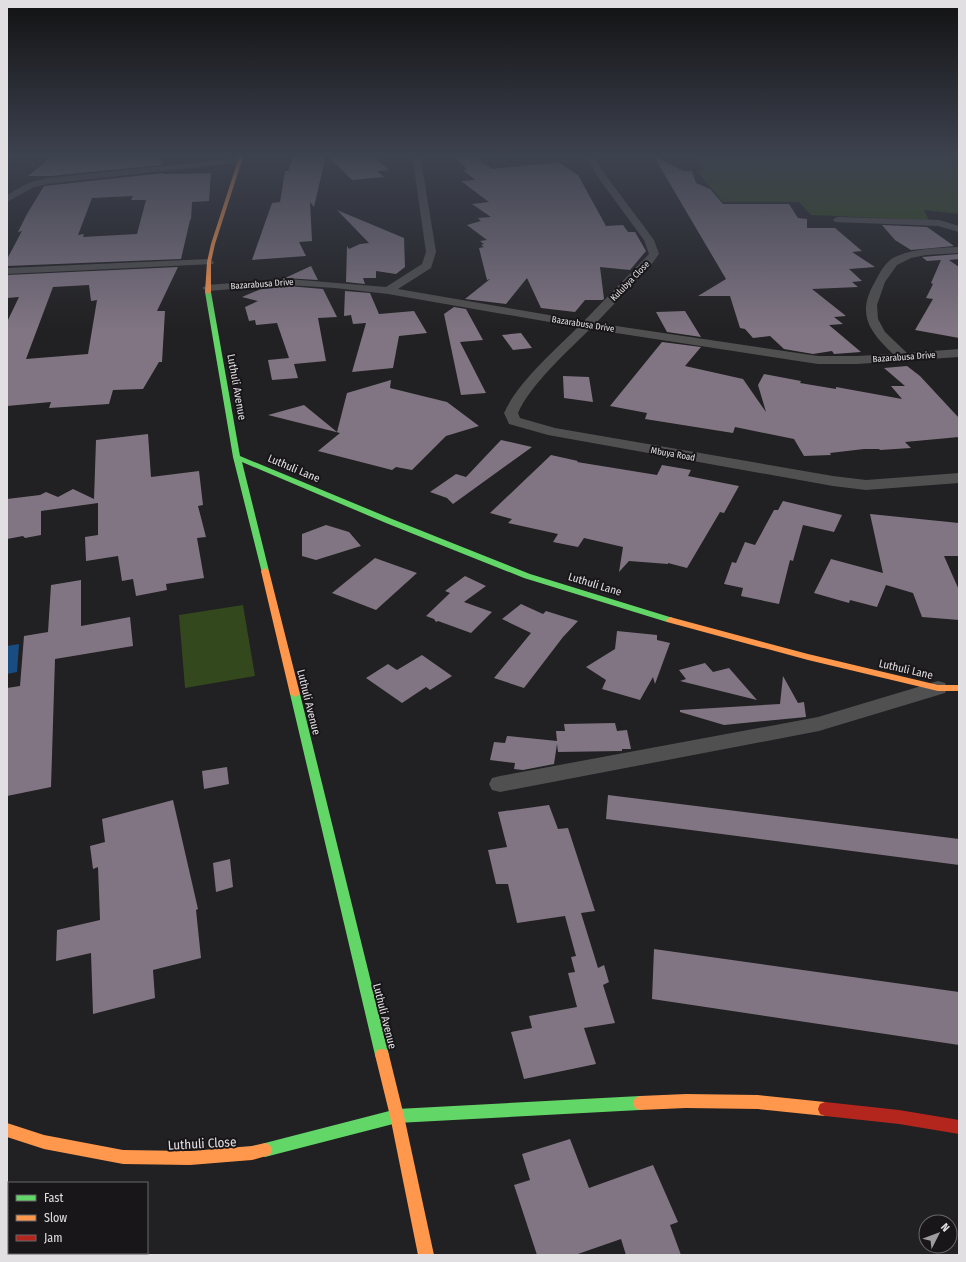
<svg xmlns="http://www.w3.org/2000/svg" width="966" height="1262" font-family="'Fira Sans Condensed',sans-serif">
<rect width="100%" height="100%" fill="#212022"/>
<path fill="#33481d" d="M 691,154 L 959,154 L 959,214 L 924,210 L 929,220 L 811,215 L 799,202 L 723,202 L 696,170 L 706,169 Z
M 243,605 L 255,676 L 185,688 L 179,615 Z"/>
<path fill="#194c81" d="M 19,644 L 17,672 L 7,674 L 7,646 Z"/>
<path fill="#817583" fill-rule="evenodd" d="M 55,154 L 160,154 L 162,165 L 51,176 L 28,176 Z
M 360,154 L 371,154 L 389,170 L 377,171 L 384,177 L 352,180 L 329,157 Z
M 451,154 L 470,154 L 492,169 L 558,162 L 578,175 L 606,226 L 623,225 L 628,232 L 635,232 L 646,251 L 630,270 L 600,267 L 604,299 L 602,300 L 585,300 L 575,312 L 541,308 L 527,278 L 506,304 L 465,299 L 490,279 L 487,280 L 479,248 L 484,247 L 481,245 L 484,244 L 480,241 L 487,240 L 467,225 L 481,221 L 478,218 L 491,217 L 472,204 L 489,202 L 461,181 L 475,180 L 463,170 L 467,169 Z
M 326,155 L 314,207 L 310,202 L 312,241 L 299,242 L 306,256 L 252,260 L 272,203 L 280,202 L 285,171 L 288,171 L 294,156 Z
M 653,155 L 683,171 L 692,171 L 696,183 L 710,189 L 723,204 L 789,204 L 798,218 L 807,219 L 807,228 L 835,228 L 862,251 L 852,252 L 875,267 L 849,269 L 862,281 L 852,282 L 858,287 L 812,289 L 846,316 L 834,317 L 843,324 L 829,325 L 861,352 L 834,354 L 832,351 L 813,354 L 784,349 L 770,336 L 753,338 L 745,329 L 740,328 L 730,296 L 698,296 L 726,279 Z
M 163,173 L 163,174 L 211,173 L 209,201 L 192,202 L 191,219 L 190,220 L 181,259 L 7,266 L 7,259 L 22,231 L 18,232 L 27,214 L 44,186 ZM 133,196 L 131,200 L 146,200 L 137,234 L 83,237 L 84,234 L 78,235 L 92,198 Z
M 337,210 L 404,238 L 405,267 L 396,274 L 376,271 L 376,278 L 363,278 L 365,284 L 346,282 L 347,246 L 349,249 L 360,244 L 369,243 Z
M 882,225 L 927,227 L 954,246 L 911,250 L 895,240 Z
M 959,254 L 959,259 L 949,260 L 959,267 L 959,338 L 915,330 L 933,299 L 926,298 L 933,284 L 931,283 L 941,260 L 927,261 L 922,257 Z
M 311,266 L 318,280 L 285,278 Z
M 178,267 L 157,311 L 165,311 L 162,362 L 159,362 L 143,389 L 113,390 L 109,404 L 49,408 L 51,402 L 7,406 L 7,322 L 19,297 L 7,298 L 7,275 ZM 89,285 L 91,301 L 97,300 L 88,354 L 26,359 L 53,287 Z
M 288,286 L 323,289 L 337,317 L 318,318 L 326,361 L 294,364 L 298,378 L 272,380 L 268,360 L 289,358 L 277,323 L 256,325 L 255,320 L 249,321 L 245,307 L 258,301 L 242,297 L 261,289 Z
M 345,291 L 370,293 L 379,314 L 414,311 L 427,333 L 399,336 L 393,368 L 352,372 L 366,323 L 353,324 L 351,315 L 344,316 Z
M 454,307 L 466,309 L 483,340 L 460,342 L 486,393 L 461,395 L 444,314 Z
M 685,311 L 701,337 L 667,332 L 656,312 Z
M 521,333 L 532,348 L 513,350 L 502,335 Z
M 662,342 L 701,347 L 685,366 L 743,379 L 766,412 L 758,385 L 764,374 L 801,381 L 800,383 L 836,389 L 836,387 L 902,399 L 891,386 L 905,386 L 884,368 L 907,366 L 920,376 L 959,418 L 959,437 L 905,442 L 911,448 L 880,450 L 879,449 L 864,449 L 830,453 L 831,455 L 804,456 L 794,439 L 735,427 L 733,433 L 645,419 L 647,413 L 610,406 Z
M 563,376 L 589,377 L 593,402 L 564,398 Z
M 391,380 L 390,388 L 447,402 L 479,426 L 446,436 L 412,470 L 396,467 L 392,470 L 318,451 L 340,433 L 268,415 L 304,405 L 337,432 L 347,393 Z
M 148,434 L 151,477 L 199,471 L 203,505 L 198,506 L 206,537 L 197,538 L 204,578 L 166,584 L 167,590 L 136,596 L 133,579 L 122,581 L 118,556 L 86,561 L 85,537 L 98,535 L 98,503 L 41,511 L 41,535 L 25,538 L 23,536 L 7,539 L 7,499 L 40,495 L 46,492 L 58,497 L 73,489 L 94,499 L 96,440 Z
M 501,440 L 532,447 L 453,504 L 447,498 L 430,492 L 456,474 L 466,477 Z
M 551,455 L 578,461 L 577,462 L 657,475 L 662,465 L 691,470 L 688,476 L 739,486 L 724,513 L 720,512 L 687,568 L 668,563 L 668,564 L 629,561 L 619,572 L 623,547 L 584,538 L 578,547 L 553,542 L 558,534 L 508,523 L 512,519 L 490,513 Z
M 783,501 L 842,515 L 834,532 L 803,525 L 793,561 L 790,560 L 779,604 L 741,596 L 743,588 L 724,584 L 732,562 L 736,563 L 745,542 L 755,545 L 774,510 L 778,510 Z
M 870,514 L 959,523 L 959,556 L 944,556 L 959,590 L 959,620 L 922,617 L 913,593 L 886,585 L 877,607 L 850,600 L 849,603 L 814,593 L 831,559 L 883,573 Z
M 326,525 L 349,532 L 361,546 L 316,560 L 302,556 L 302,534 Z
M 375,558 L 417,573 L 376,610 L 332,593 Z
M 465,576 L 486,586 L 464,602 L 492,612 L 471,633 L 438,621 L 436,622 L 434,619 L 426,616 L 450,593 L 445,591 Z
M 81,580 L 81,626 L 130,617 L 133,646 L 55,659 L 51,787 L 7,796 L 7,688 L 20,686 L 24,636 L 48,632 L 51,585 Z
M 521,604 L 543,614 L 546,611 L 578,621 L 563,637 L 524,688 L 494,678 L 531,633 L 502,619 Z
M 617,631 L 657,635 L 657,640 L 670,643 L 655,684 L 653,677 L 640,700 L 602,689 L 606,680 L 586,667 L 615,649 Z
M 422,655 L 452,676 L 430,690 L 426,687 L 402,703 L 366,678 L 388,664 L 397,670 Z
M 705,663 L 713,672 L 729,668 L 757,700 L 680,681 L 686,679 L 679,670 Z
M 783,676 L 798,703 L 804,702 L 806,717 L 724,725 L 680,712 L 680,710 L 780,704 Z
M 615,723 L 617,731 L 627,730 L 631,749 L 622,749 L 622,751 L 558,752 L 557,744 L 554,764 L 523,770 L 514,769 L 515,763 L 490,760 L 494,742 L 505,743 L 507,736 L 557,741 L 556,731 L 565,731 L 564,724 Z
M 227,767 L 229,784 L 204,789 L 202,771 Z
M 608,795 L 959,839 L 959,865 L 606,819 Z
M 173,800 L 198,909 L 196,910 L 201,958 L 153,970 L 155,998 L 93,1014 L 91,953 L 56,961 L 57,930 L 100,920 L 98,867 L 93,869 L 90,846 L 105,842 L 102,819 Z
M 549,805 L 558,829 L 568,828 L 595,911 L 581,913 L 598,968 L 604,965 L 609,982 L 603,985 L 615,1023 L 584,1028 L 596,1064 L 524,1079 L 511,1032 L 532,1028 L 529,1016 L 577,1007 L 568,973 L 575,972 L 571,957 L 576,956 L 565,916 L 517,923 L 508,884 L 496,884 L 488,850 L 507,847 L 498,812 Z
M 230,859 L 233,887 L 216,892 L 213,863 Z
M 654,949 L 959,992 L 959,1045 L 652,999 Z
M 570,1139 L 589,1188 L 653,1165 L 678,1222 L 670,1225 L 681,1255 L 626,1255 L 621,1239 L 575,1255 L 537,1255 L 514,1185 L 530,1180 L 522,1154 Z"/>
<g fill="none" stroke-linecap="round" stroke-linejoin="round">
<path fill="#515051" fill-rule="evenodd" d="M 7,154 L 14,154 L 7,158 Z
M 412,154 L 420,154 L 436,252 L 431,268 L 398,289 L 584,321 L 649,254 L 644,240 L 600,180 L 584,154 L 592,154 L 607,177 L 654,240 L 659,254 L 651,265 L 596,323 L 818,356 L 857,356 L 893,354 C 868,330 856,313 876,280 C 880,272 885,263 893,258 C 913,248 937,248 959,247 L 959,253 L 926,255 L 911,258 L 897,265 L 885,282 L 877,305 L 878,319 L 885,332 L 907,353 L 959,349 L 959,357 L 857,364 L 818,364 L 590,329 C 568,351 530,385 518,413 L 520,418 L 555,428 L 833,476 L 866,480 L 959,473 L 959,483 L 866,490 L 833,486 L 548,435 L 509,424 L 504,413 C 518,382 554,351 578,327 L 388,294 L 335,288 L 288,285 L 207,291 L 202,288 L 207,285 L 288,279 L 386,287 L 422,264 L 426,252 Z
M 240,158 L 243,158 L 243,162 L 48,184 L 34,187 L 7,202 L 7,195 L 28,183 L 48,178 Z
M 838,217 L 939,220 L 959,226 L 959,232 L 938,226 L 835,222 L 833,220 L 835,218 Z
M 209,259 L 214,262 L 213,264 L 7,274 L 7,268 Z
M 938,681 L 945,683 L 948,688 L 945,693 L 819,731 L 500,792 L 492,790 L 489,784 L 492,778 L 500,776 L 818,717 Z"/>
<path fill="#63d668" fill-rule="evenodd" d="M 208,290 L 211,292 L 240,456 L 392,519 L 530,574 L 673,618 L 674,620 L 673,622 L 667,622 L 524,578 L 386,523 L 242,462 L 269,571 L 265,574 L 262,573 L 233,457 L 205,292 Z
M 295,691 L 300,694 L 389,1055 L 387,1060 L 382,1061 L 377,1060 L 375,1055 L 290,694 Z
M 640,1096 L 645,1098 L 647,1103 L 645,1108 L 640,1110 L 397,1123 L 265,1157 L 260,1155 L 258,1150 L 260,1145 L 265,1143 L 397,1109 Z"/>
<path fill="#ff974d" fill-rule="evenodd" d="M 240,154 L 244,154 L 215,244 L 211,262 L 211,292 L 208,294 L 205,292 L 207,262 L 211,244 Z
M 265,568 L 269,571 L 300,694 L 295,697 L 290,694 L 261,571 Z
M 670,617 L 808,654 L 938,685 L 959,685 L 959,691 L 938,691 L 808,660 L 667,622 L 666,620 Z
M 382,1049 L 387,1050 L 389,1055 L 404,1116 L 434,1255 L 418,1255 L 390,1116 L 375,1055 L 377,1050 Z
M 686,1094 L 758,1095 L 825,1102 L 830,1104 L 832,1109 L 830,1114 L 825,1116 L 758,1109 L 686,1108 L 640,1110 L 635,1108 L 633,1103 L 635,1098 L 640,1096 Z
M 7,1123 L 44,1135 L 123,1150 L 190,1151 L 252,1146 L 265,1143 L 270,1145 L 272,1150 L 270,1155 L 252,1160 L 190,1165 L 123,1164 L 44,1149 L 7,1137 Z"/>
<path fill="#b3261e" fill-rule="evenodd" d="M 825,1102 L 899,1110 L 959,1120 L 959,1134 L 899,1124 L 825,1116 L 820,1114 L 818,1109 L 820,1104 Z"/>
</g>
<linearGradient id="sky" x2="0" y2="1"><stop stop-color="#121213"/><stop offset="0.47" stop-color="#3d424f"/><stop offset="1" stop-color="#3d424f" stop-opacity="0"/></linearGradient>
<rect width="966" height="331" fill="url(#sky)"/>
<g text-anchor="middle" stroke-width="4" stroke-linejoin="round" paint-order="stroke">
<g font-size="9" fill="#e1dfe2" stroke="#181619">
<text transform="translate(630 281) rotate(-46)" y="3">Kulubya Close</text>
<text transform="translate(262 284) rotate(-4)" y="3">Bazarabusa Drive</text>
<text transform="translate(583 324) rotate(9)" y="3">Bazarabusa Drive</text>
<text transform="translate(904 357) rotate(-4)" y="3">Bazarabusa Drive</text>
<text transform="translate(673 454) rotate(10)" y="3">Mbuya Road</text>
</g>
<g font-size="11" fill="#e1dfe2" stroke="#181619">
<text transform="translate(237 387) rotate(80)" y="4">Luthuli Avenue</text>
<text transform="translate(294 468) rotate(23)" y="4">Luthuli Lane</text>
<text transform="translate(595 584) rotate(17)" y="4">Luthuli Lane</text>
<text transform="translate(906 669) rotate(13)" y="4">Luthuli Lane</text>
<text transform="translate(309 702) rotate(76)" y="4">Luthuli Avenue</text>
<text transform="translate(385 1016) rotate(76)" y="4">Luthuli Avenue</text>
</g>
<g font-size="13" fill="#e1dfe2" stroke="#181619">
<text transform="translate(202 1143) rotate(-3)" y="5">Luthuli Close</text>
</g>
</g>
<rect width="966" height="1262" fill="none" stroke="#e1dfe2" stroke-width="16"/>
<rect x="8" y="1182" width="140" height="72" fill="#181619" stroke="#686669"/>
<rect x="16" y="1195" width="20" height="6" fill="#63d668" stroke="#686669"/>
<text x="44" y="1202" font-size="12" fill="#e1dfe2">Fast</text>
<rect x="16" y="1215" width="20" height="6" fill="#ff974d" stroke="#686669"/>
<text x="44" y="1222" font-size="12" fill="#e1dfe2">Slow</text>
<rect x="16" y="1235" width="20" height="6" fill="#b3261e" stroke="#686669"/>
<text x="44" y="1242" font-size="12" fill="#e1dfe2">Jam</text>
<g transform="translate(938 1234) rotate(48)"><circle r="19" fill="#181619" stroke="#686669"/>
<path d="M0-3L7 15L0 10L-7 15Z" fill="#9e9c9f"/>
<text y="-6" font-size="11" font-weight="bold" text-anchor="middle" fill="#e1dfe2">N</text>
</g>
</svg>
